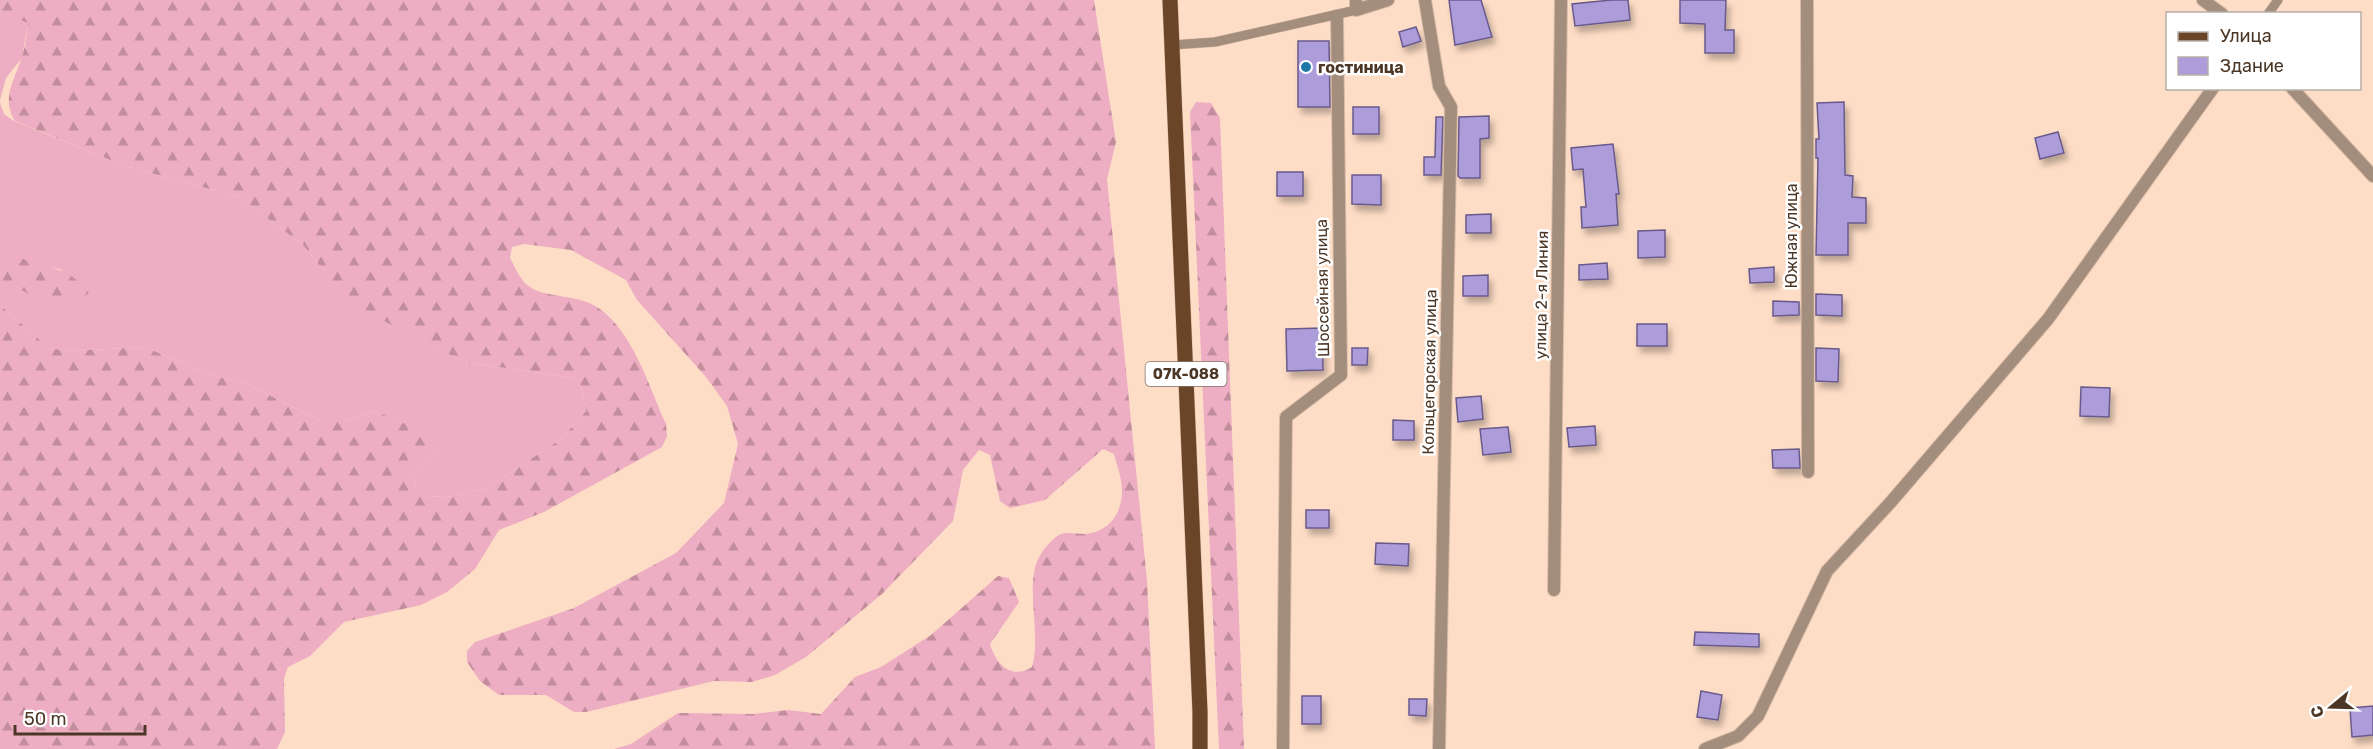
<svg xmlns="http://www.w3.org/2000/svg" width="2373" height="749" font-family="Rubik,sans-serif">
<defs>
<pattern id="forest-firs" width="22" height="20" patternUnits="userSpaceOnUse" patternTransform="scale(1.5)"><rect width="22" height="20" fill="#edadc3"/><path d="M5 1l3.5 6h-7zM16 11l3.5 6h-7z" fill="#c28e9e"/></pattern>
<filter id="shadow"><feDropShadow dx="3.5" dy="6" stdDeviation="3" flood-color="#0004"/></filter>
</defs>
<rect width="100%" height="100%" fill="#feddc6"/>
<path fill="#edadc3" d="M 0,11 L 28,22 L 22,58 L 6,78 L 0,100 Z
M 0,103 L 4,114 L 14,121 L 125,166 L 239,197 L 303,245 L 328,276 L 338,297 L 464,362 L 574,378 L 581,386 L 586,411 L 561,439 L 486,489 L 447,497 L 424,496 L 416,487 L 413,475 L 419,465 L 437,449 L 435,437 L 376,411 L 344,421 L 321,421 L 247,384 L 210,375 L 145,347 L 69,351 L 49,348 L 0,305 L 0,283 L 7,284 L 63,270 L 29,263 L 0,252 Z"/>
<path fill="url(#forest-firs)" d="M 0,0 L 1094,0 L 1116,142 L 1107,179 L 1147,581 L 1155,749 L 614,749 L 631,744 L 678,713 L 753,714 L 788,710 L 821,714 L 855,677 L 881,667 L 931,635 L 998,576 L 1009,578 L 1019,602 L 990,644 C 996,665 1012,680 1032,667 C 1042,635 1024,586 1039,557 C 1044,549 1052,538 1061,534 C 1068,532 1077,534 1084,534 C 1108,533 1122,514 1122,491 C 1122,479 1117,466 1114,454 L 1103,449 L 1045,500 L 1010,508 L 1000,501 L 990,455 L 979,450 L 963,470 L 953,521 L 882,594 L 806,657 L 775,675 L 752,682 L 714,681 L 586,712 L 574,712 L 546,695 L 499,695 L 480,681 L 467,662 L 467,651 L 475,642 L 574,608 L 676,553 L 724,503 L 738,444 L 727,406 L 706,377 L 637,300 L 626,280 L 571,250 L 524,244 L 512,247 L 510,258 C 515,267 520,279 527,285 C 548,301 579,291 604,312 C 636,340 649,387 666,424 L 667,436 L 662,447 L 544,512 L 499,530 L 475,569 L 447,592 L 421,605 L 344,622 L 310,656 L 288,667 L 284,679 L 285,732 L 277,749 L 0,749 L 0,305 L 49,348 L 69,351 L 145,347 L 210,375 L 247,384 L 321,421 L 344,421 L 376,411 L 436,437 L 437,449 L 419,465 L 413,475 L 416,487 L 425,496 L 447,497 L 486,489 L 561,439 L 586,411 L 581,386 L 574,378 L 464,362 L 337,297 L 328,276 L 303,245 L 239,197 L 125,166 L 15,121 C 0,97 16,78 22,56 C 26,46 26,33 28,23 L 0,11 Z
M 1196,102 L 1211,103 L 1220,118 L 1244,749 L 1219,749 L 1190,112 Z
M 0,252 C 29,263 74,267 89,293 C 50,323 36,289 0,283 Z"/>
<path fill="#ad9cda" stroke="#695a8c" stroke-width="1.5" filter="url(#shadow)" d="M 1449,0 L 1481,0 L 1492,37 L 1455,45 Z
M 1611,0 L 1628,0 L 1630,20 L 1575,26 L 1572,4 Z
M 1680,0 L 1726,0 L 1725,30 L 1734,30 L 1734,53 L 1705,53 L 1705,24 L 1680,23 Z
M 1416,27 L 1421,41 L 1403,47 L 1399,32 Z
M 1298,41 L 1329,41 L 1330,107 L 1298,107 Z
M 1844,102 L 1845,175 L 1853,176 L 1852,197 L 1866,198 L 1866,223 L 1848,223 L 1848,255 L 1816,255 L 1818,158 L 1816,158 L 1816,139 L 1819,139 L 1817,103 Z
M 1353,107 L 1379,107 L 1379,134 L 1353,134 Z
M 1489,116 L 1489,138 L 1480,139 L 1480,178 L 1460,178 L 1458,176 L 1459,117 Z
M 1436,117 L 1443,117 L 1441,175 L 1424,175 L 1424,157 L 1435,157 Z
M 2058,132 L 2064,153 L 2040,159 L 2035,138 Z
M 1613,144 L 1619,194 L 1616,194 L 1618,225 L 1582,228 L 1581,207 L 1586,207 L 1583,169 L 1573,170 L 1571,148 Z
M 1277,172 L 1303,172 L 1303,196 L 1277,196 Z
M 1352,175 L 1381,175 L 1381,205 L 1352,204 Z
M 1491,214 L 1491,233 L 1466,233 L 1466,215 Z
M 1665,230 L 1665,257 L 1638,258 L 1638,231 Z
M 1607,263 L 1608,279 L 1579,280 L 1579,265 Z
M 1774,267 L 1774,282 L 1750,283 L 1749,269 Z
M 1488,275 L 1488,296 L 1463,296 L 1463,276 Z
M 1816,294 L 1842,295 L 1842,316 L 1816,315 Z
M 1773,301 L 1799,302 L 1799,315 L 1773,316 Z
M 1637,324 L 1667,324 L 1667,346 L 1637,346 Z
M 1322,328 L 1323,370 L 1287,371 L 1286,329 Z
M 1352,348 L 1368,348 L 1367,365 L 1352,365 Z
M 1816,348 L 1839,349 L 1838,382 L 1816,381 Z
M 2081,387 L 2110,388 L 2109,417 L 2080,416 Z
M 1481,396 L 1483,419 L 1458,422 L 1456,398 Z
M 1393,420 L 1414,421 L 1414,440 L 1393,440 Z
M 1595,426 L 1596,445 L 1569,447 L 1567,428 Z
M 1508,427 L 1511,452 L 1483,455 L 1480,429 Z
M 1799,449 L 1800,468 L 1773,468 L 1772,450 Z
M 1306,510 L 1329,510 L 1329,528 L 1306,528 Z
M 1376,543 L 1409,544 L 1408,566 L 1375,564 Z
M 1695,632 L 1759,634 L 1759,647 L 1694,645 Z
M 1701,691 L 1722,695 L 1718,720 L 1697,717 Z
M 1302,696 L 1321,696 L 1321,724 L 1302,724 Z
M 1409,699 L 1427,699 L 1426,716 L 1409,715 Z
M 2373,706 L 2373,735 L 2352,737 L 2350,708 Z"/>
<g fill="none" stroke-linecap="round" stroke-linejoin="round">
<g stroke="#dabca6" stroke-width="10">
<path id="service" d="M 2268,14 L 2278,0
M 1172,45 L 1215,42 L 1356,10"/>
</g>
<g stroke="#dabca6" stroke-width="14">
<path id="minor" d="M 1356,0 L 1356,10 L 1388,0
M 1425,0 L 1439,86 L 1451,107 L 1439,749
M 1807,0 L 1808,472
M 2203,0 L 2222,14
M 2292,88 L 2373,176
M 1554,590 L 1561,0
M 1283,749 L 1286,417 L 1341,375 L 1337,16
M 1705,749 L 1738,736 L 1758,716 L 1827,571 L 1890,503 L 2048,319 L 2213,88"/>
</g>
<g stroke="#dabca6" stroke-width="16">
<path id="primary" d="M 1170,0 L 1200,712 L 1200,749"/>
</g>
<use href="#service" stroke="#a38d7d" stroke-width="9"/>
<use href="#minor" stroke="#a38d7d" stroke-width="12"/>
<use href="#primary" stroke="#6b4528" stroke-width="15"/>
</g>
<circle fill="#1e78a6" stroke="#fff" stroke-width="2" cx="1306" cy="67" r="6"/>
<g text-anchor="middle" stroke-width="5" stroke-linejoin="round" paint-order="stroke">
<rect fill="#fff" stroke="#827368" stroke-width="1.5" x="1145.5" y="362" width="81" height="24" rx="4.5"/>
<g font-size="15" font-weight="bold" fill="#4c3727">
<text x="1186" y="379">07К-088</text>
</g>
<g font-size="16" font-weight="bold" fill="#4c3727" stroke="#fff" text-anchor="start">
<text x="1318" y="73">гостиница</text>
</g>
<g font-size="16" fill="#4c3727" stroke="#fff">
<text transform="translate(1791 236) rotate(-90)" y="6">Южная улица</text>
<text transform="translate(1322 288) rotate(-91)" y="6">Шоссейная улица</text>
<text transform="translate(1541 295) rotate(-89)" y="6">улица 2-я Линия</text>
<text transform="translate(1429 372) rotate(-89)" y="6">Кольцегорская улица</text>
</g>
</g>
<rect x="2166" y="12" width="195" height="78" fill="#ffffff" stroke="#b7afa9" stroke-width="1.5"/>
<rect x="2178" y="32" width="30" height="9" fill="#6b4528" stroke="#b7afa9" stroke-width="1.5"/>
<text x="2220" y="42" font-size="18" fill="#4c3727">Улица</text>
<rect x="2178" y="57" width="30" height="18" fill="#ad9cda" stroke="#b7afa9" stroke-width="1.5"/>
<text x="2220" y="72" font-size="18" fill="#4c3727">Здание</text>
<g transform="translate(2331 707) rotate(251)" stroke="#ffffff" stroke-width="4.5" paint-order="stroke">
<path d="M0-4.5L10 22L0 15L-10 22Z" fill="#4c3727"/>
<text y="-9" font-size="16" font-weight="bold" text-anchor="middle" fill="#4c3727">С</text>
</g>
<path d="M15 725v9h130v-9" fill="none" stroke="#4c3727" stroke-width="3"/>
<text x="24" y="725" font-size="18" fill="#4c3727" stroke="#ffffff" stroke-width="4.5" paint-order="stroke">50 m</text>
</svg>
